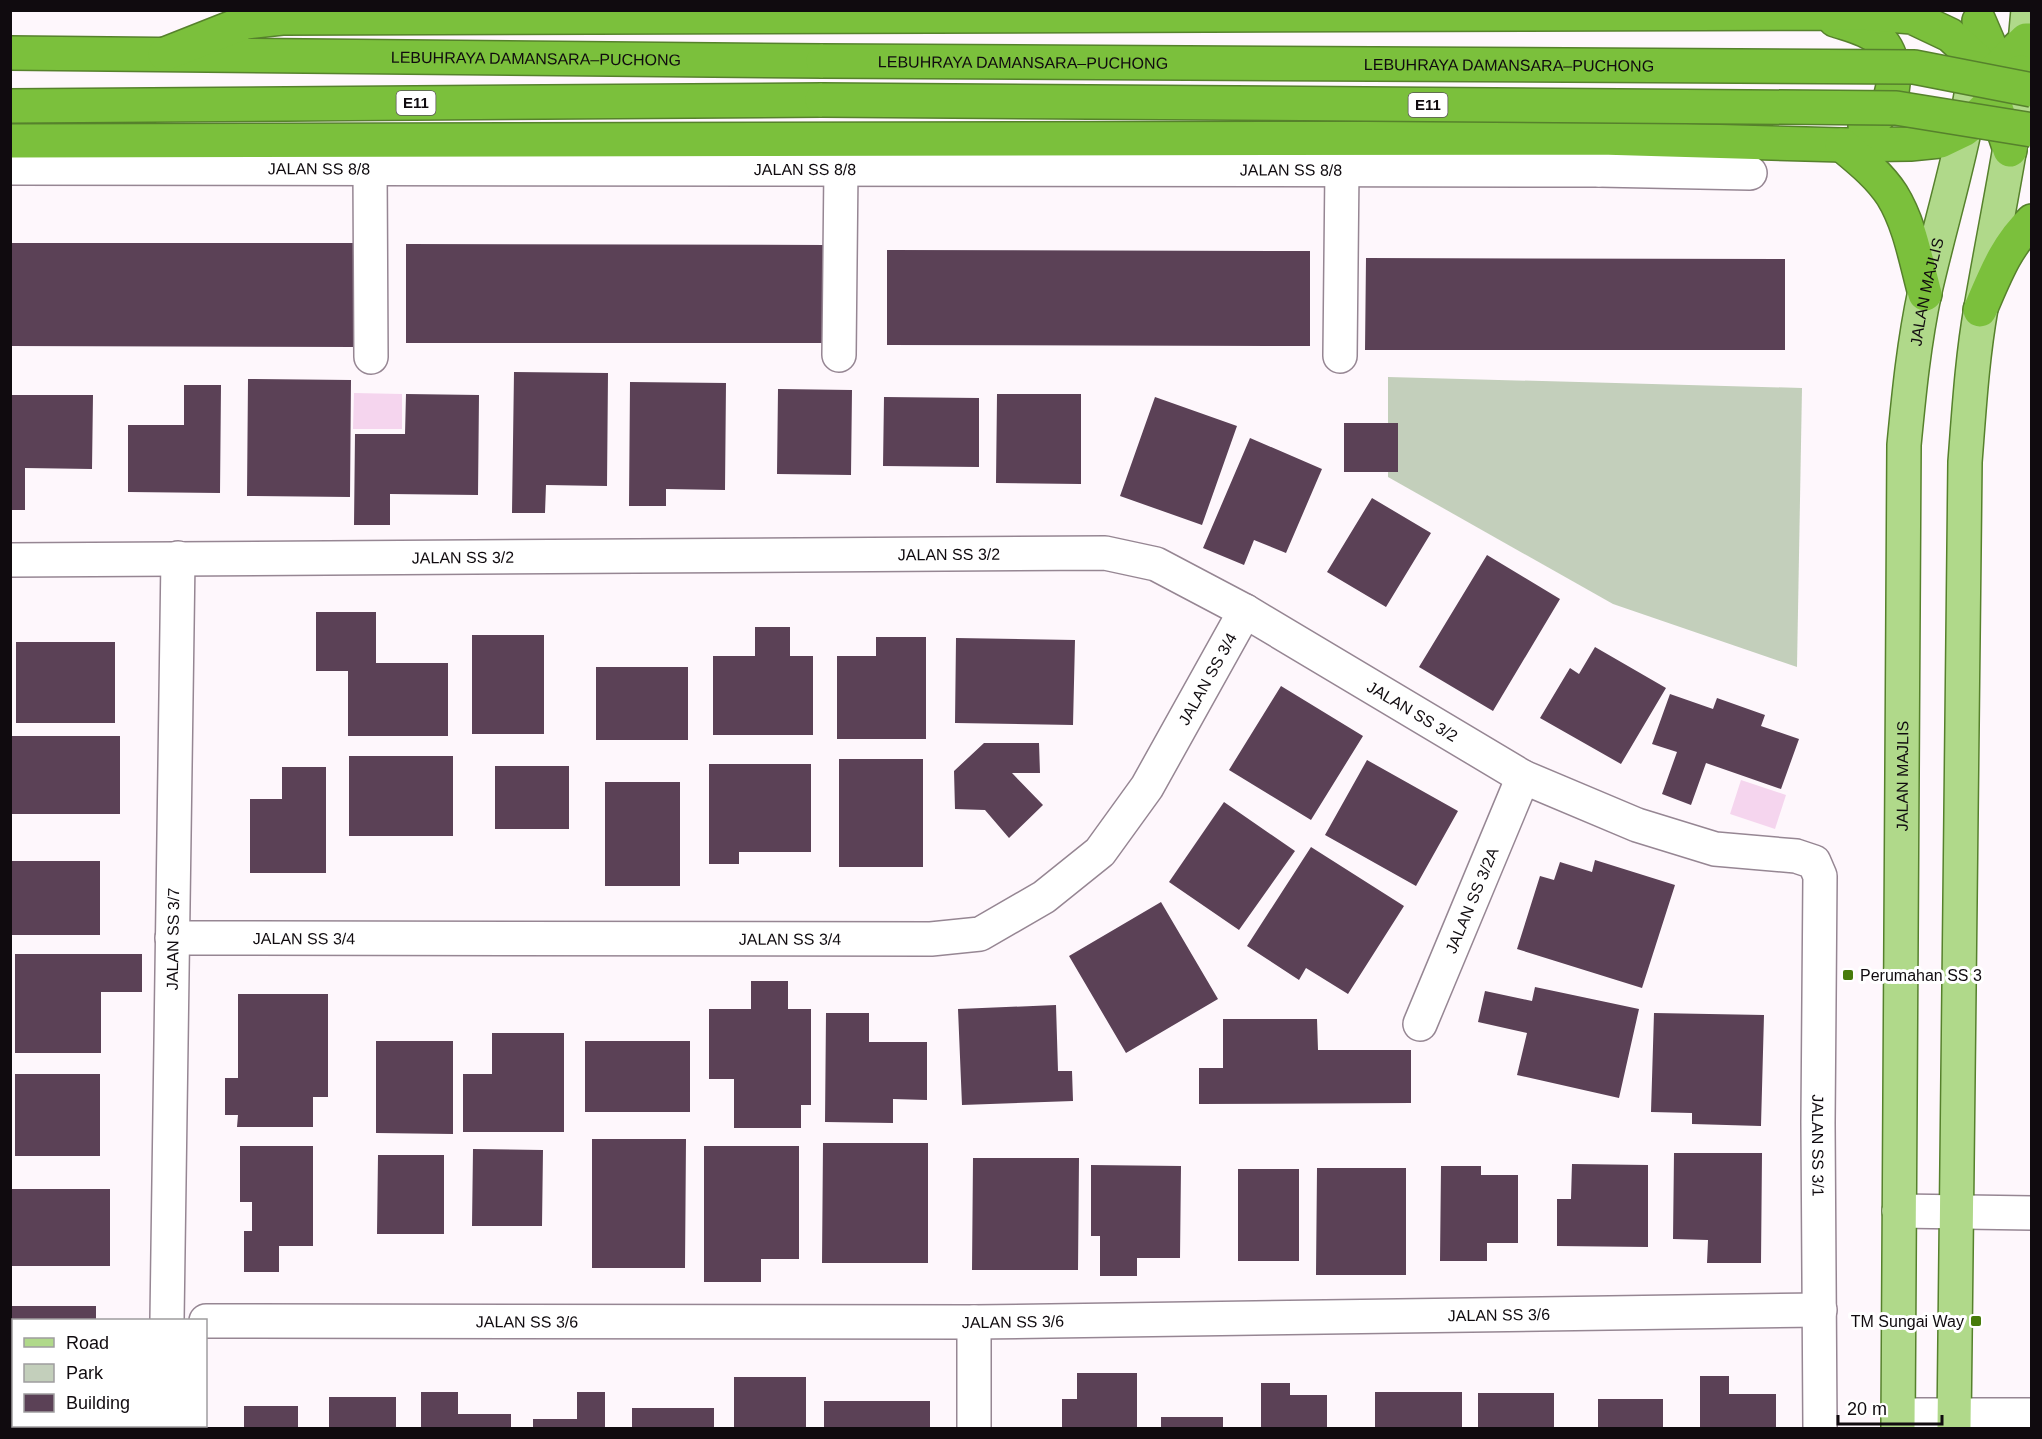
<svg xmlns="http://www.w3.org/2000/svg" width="2042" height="1439" font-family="Arial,sans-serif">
<rect width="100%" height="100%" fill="#fef7fc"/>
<path fill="#c3cfbb" d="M 1388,377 L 1802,388 L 1797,667 L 1613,604 L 1388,477 Z"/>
<path fill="#f5d5ee" d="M 354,393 L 402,394 L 402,429 L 353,429 Z
M 1741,780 L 1786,795 L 1775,829 L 1730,814 Z"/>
<path fill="#5b4156" d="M 10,243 L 358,243 L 358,347 L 10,346 Z
M 406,244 L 826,245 L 826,343 L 406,343 Z
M 887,250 L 1310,251 L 1310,346 L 887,345 Z
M 1366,258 L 1785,259 L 1785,350 L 1365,350 Z
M 514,372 L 608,373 L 607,486 L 546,485 L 545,513 L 512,513 Z
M 248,379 L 351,380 L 350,497 L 247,496 Z
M 630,382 L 726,383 L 725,490 L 666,489 L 666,506 L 629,506 Z
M 184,385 L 221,385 L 220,493 L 128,492 L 128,425 L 184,425 Z
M 778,389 L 852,390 L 851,475 L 777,474 Z
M 406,394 L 479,395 L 478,495 L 390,494 L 390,525 L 354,525 L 355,434 L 405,434 Z
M 997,394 L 1081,394 L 1081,484 L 996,483 Z
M 10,395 L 93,395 L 92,469 L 25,468 L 25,510 L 10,510 Z
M 884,397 L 979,398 L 979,467 L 883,466 Z
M 1155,397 L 1237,426 L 1202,525 L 1120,496 Z
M 1344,423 L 1398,423 L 1398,472 L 1344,472 Z
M 1250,438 L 1322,469 L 1286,553 L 1254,540 L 1244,565 L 1203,548 Z
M 1372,498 L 1431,533 L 1386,607 L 1327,572 Z
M 1487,555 L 1560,599 L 1493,711 L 1419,667 Z
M 316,612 L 376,612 L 376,663 L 448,663 L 448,736 L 348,736 L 348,671 L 316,671 Z
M 755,627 L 790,627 L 790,656 L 813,656 L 813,735 L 713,735 L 713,656 L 755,656 Z
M 472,635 L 544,635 L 544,734 L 472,734 Z
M 876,637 L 926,637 L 926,739 L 837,739 L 837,656 L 876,656 Z
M 956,638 L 1075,640 L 1073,725 L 955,723 Z
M 16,642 L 115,642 L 115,723 L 16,723 Z
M 1595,647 L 1666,688 L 1621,764 L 1540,718 L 1570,668 L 1579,674 Z
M 596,667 L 688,667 L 688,740 L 596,740 Z
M 1281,686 L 1363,736 L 1311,820 L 1229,770 Z
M 1670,694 L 1713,709 L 1717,698 L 1765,715 L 1761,726 L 1799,739 L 1781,789 L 1706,763 L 1691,805 L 1662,794 L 1677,752 L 1652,744 Z
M 11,736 L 120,736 L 120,814 L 11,814 Z
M 984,743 L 1039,743 L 1040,773 L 1012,773 L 1043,805 L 1009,838 L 985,810 L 955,809 L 954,771 Z
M 349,756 L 453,756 L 453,836 L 349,836 Z
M 839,759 L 923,759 L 923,867 L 839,867 Z
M 1367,760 L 1458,811 L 1416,886 L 1325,835 Z
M 709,764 L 811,764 L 811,852 L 739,852 L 739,864 L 709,864 Z
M 495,766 L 569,766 L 569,829 L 495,829 Z
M 282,767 L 326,767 L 326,873 L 250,873 L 250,799 L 282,799 Z
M 605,782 L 680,782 L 680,886 L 605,886 Z
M 1224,802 L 1295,851 L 1239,930 L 1169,882 Z
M 1311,847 L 1404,906 L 1348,994 L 1306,968 L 1299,980 L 1247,946 Z
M 1595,860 L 1675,885 L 1642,988 L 1517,949 L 1540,876 L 1554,880 L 1560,862 L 1592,872 Z
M 10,861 L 100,861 L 100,935 L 10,935 Z
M 1161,902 L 1218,999 L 1126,1053 L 1069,956 Z
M 15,954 L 142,954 L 142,992 L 101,992 L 101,1053 L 15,1053 Z
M 751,981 L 788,981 L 788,1009 L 811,1009 L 811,1105 L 801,1105 L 801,1128 L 734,1128 L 734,1079 L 709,1079 L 709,1009 L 751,1009 Z
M 1535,987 L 1639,1009 L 1619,1098 L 1517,1075 L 1527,1033 L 1478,1022 L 1485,991 L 1532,1001 Z
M 238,994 L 328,994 L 328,1097 L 313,1097 L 313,1127 L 237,1127 L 238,1115 L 225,1115 L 225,1078 L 238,1078 Z
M 1056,1005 L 1058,1071 L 1072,1071 L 1073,1101 L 962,1105 L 958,1009 Z
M 826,1013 L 869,1013 L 869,1042 L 927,1042 L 927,1100 L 893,1099 L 893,1123 L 825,1122 Z
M 1654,1013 L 1764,1015 L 1761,1126 L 1692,1124 L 1692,1113 L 1651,1112 Z
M 1223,1019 L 1317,1019 L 1318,1050 L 1411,1050 L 1411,1103 L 1199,1104 L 1199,1068 L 1223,1068 Z
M 492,1033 L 564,1033 L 564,1132 L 463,1132 L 463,1074 L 492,1074 Z
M 376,1041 L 453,1041 L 453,1134 L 376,1133 Z
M 585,1041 L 690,1041 L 690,1112 L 585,1112 Z
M 15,1074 L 100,1074 L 100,1156 L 15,1156 Z
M 592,1139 L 686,1139 L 685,1268 L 592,1268 Z
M 823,1143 L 928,1143 L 928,1263 L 822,1263 Z
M 240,1146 L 313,1146 L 313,1246 L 279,1246 L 279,1272 L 244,1272 L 244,1231 L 252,1231 L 252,1202 L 240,1202 Z
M 704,1146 L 799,1146 L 799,1259 L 761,1259 L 761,1282 L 704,1282 Z
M 473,1149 L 543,1150 L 542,1226 L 472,1226 Z
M 1674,1153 L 1762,1153 L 1761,1263 L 1707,1263 L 1708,1240 L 1673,1239 Z
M 378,1155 L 444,1155 L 444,1234 L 377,1234 Z
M 973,1158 L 1079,1158 L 1078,1270 L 972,1270 Z
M 1572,1164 L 1648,1165 L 1648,1247 L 1557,1246 L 1557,1199 L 1571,1199 Z
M 1091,1165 L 1181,1166 L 1180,1258 L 1137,1258 L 1137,1276 L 1100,1276 L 1100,1236 L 1091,1236 Z
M 1441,1166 L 1481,1166 L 1481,1175 L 1518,1175 L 1518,1243 L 1487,1243 L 1487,1261 L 1440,1261 Z
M 1317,1168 L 1406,1168 L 1406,1275 L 1316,1275 Z
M 1238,1169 L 1299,1169 L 1299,1261 L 1238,1261 Z
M 11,1189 L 110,1189 L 110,1266 L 11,1266 Z
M 12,1306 L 96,1306 L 96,1320 L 12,1320 Z
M 1077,1373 L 1137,1373 L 1137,1428 L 1062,1428 L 1062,1399 L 1077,1399 Z
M 1700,1376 L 1729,1376 L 1729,1394 L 1776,1394 L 1776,1428 L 1700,1428 Z
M 734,1377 L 806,1377 L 806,1428 L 734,1428 Z
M 1261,1383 L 1290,1383 L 1290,1395 L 1327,1395 L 1327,1428 L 1261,1428 Z
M 421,1392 L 458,1392 L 458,1414 L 511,1414 L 511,1428 L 421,1428 Z
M 577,1392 L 605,1392 L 605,1428 L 533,1428 L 533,1419 L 577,1419 Z
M 1375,1392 L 1462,1392 L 1462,1428 L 1375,1428 Z
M 1478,1393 L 1554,1393 L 1554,1428 L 1478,1428 Z
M 329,1397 L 396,1397 L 396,1428 L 329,1428 Z
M 1598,1399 L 1663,1399 L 1663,1428 L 1598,1428 Z
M 824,1401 L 930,1401 L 930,1428 L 824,1428 Z
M 244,1406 L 298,1406 L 298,1428 L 244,1428 Z
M 632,1408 L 714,1408 L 714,1428 L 632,1428 Z
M 1161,1417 L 1223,1417 L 1223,1428 L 1161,1428 Z
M 12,1426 L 96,1426 L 96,1428 L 12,1428 Z"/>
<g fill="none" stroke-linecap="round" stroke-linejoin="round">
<g stroke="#968693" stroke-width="36">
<g id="minor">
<path id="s1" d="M 10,168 L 1599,170 L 1600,138"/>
<path d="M 370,168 L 371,357"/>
<path d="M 1599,170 L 1750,173"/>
<path d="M 839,355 L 841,168"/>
<path d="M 1340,356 L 1342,168"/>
<path id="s2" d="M 10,560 L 1105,553 L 1156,564 L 1245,611 L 1523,777 L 1637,825 L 1715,849 L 1796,856 L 1814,862 L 1820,876 L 1818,1123 L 1820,1428"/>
<path id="s3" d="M 172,938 L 931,939 L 980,934 L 1044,897 L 1100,852 L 1147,787 L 1245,611"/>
<path id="s4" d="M 1420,1024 L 1523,777"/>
<path d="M 1899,1211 L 2032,1213"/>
<path id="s5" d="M 167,1320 L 178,558"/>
<path id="s6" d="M 206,1321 L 974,1322 L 1820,1310"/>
<path d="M 1898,1415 L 2032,1415"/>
<path d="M 166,1428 L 166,1426"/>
<path d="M 974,1428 L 974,1322"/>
</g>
</g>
<g stroke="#56812c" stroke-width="36">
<g id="major">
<path id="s7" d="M 1898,1428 L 1904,445 C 1909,393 1914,342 1925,291 C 1943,212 1969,133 1977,51"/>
<path d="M 1954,1428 L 1965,462 C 1969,411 1972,359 1981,308 C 1998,209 2020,111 2028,10"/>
</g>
</g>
<g stroke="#56812c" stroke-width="36">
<g id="highway">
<path d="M 1835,20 C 1850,25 1870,29 1881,41 C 1897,60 1898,96 1880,114 C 1876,118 1870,122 1865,125"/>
<path d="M 1979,21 L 2003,77"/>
<path id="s8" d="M 10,53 L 823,61"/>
<path d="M 165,54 L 246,22 L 282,18 L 1862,13 L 1912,17 L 1950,35 L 1976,59 L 1986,78 L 2010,150"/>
<path d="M 1984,81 L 2026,40 L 2032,40"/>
<path d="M 10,106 L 822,100"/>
<path d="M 10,141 L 1600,138 L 1842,145 L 1910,144 L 1940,141 L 1965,129 L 2021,72"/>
<path d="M 1842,145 C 1860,160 1879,175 1892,195 C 1910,224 1916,261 1925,294"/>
<path d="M 1980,310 C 1994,278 2006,245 2032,221"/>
</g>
</g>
<use href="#minor" stroke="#fff" stroke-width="33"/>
<use href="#major" stroke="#b0d98a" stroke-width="33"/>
<use href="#highway" stroke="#7bc03c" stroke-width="33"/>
<g stroke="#56812c" stroke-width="36" stroke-linecap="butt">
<g id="highway-bridge">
<path id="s9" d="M 823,61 L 1914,67 L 2032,90"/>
<path d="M 822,100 L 1896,108 L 2032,130"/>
</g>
</g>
<use href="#highway-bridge" stroke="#7bc03c" stroke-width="33"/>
</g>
<g fill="#477b0a" stroke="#fff" stroke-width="2">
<rect x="1842" y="969" width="12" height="12" rx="3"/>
<rect x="1970" y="1315" width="12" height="12" rx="3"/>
</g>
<g text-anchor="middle" stroke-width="6" stroke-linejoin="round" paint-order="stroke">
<g fill="#fff" stroke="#585457" stroke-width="1.5">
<rect x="396.5" y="91" width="39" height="24" rx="4.5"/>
<rect x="1408.5" y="93" width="39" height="24" rx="4.5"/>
</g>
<g font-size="15" font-weight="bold" fill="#100b0f">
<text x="416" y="108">E11</text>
<text x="1428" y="110">E11</text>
</g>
<g font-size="16" fill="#100b0f" stroke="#fff">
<text dy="6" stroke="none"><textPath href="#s8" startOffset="526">LEBUHRAYA DAMANSARA–PUCHONG</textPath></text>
<text dy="6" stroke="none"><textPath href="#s9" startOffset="200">LEBUHRAYA DAMANSARA–PUCHONG</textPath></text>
<text dy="6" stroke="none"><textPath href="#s9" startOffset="686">LEBUHRAYA DAMANSARA–PUCHONG</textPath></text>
<text dy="6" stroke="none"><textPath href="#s1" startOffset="309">JALAN SS 8/8</textPath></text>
<text dy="6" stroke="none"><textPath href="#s1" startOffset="795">JALAN SS 8/8</textPath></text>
<text dy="6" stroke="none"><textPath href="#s1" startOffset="1281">JALAN SS 8/8</textPath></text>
<text dy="6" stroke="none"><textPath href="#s7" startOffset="1138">JALAN MAJLIS</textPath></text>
<text dy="6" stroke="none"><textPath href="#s2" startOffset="939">JALAN SS 3/2</textPath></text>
<text dy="6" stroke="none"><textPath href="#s2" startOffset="453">JALAN SS 3/2</textPath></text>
<text dy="6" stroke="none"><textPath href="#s3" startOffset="1158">JALAN SS 3/4</textPath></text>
<text dy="6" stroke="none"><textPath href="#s2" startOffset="1443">JALAN SS 3/2</textPath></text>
<text dy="6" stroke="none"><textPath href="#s7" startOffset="652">JALAN MAJLIS</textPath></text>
<text dy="6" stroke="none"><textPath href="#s4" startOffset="134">JALAN SS 3/2A</textPath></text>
<text dy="6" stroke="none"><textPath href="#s3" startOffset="132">JALAN SS 3/4</textPath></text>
<text dy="6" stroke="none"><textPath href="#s5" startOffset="381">JALAN SS 3/7</textPath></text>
<text dy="6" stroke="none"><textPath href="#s3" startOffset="618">JALAN SS 3/4</textPath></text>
<text dy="6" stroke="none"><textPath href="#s2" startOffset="2162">JALAN SS 3/1</textPath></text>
<text dy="6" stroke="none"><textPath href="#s6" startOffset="1293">JALAN SS 3/6</textPath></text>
<text dy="6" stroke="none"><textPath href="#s6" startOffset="321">JALAN SS 3/6</textPath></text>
<text dy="6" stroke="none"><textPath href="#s6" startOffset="807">JALAN SS 3/6</textPath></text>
</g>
<g font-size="16" fill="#100b0f" stroke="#fff" text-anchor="start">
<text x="1860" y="981">Perumahan SS 3</text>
<text x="1964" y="1327" text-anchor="end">TM Sungai Way</text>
</g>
</g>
<rect width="2042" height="1439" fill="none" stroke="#100b0f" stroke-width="24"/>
<rect x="12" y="1319" width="195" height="108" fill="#ffffff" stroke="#9f9d9f" stroke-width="1.5"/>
<rect x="24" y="1338" width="30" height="9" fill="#b0d98a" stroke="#9f9d9f" stroke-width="1.5"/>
<text x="66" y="1349" font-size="18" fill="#100b0f">Road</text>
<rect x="24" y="1364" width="30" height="18" fill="#c3cfbb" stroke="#9f9d9f" stroke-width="1.5"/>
<text x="66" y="1379" font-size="18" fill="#100b0f">Park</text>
<rect x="24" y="1394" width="30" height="18" fill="#5b4156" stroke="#9f9d9f" stroke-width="1.5"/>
<text x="66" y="1409" font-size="18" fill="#100b0f">Building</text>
<path d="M1838 1415v9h104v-9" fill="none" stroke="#100b0f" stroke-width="3"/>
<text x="1847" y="1415" font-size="18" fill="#100b0f" stroke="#ffffff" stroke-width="4.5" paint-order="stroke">20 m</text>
</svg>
